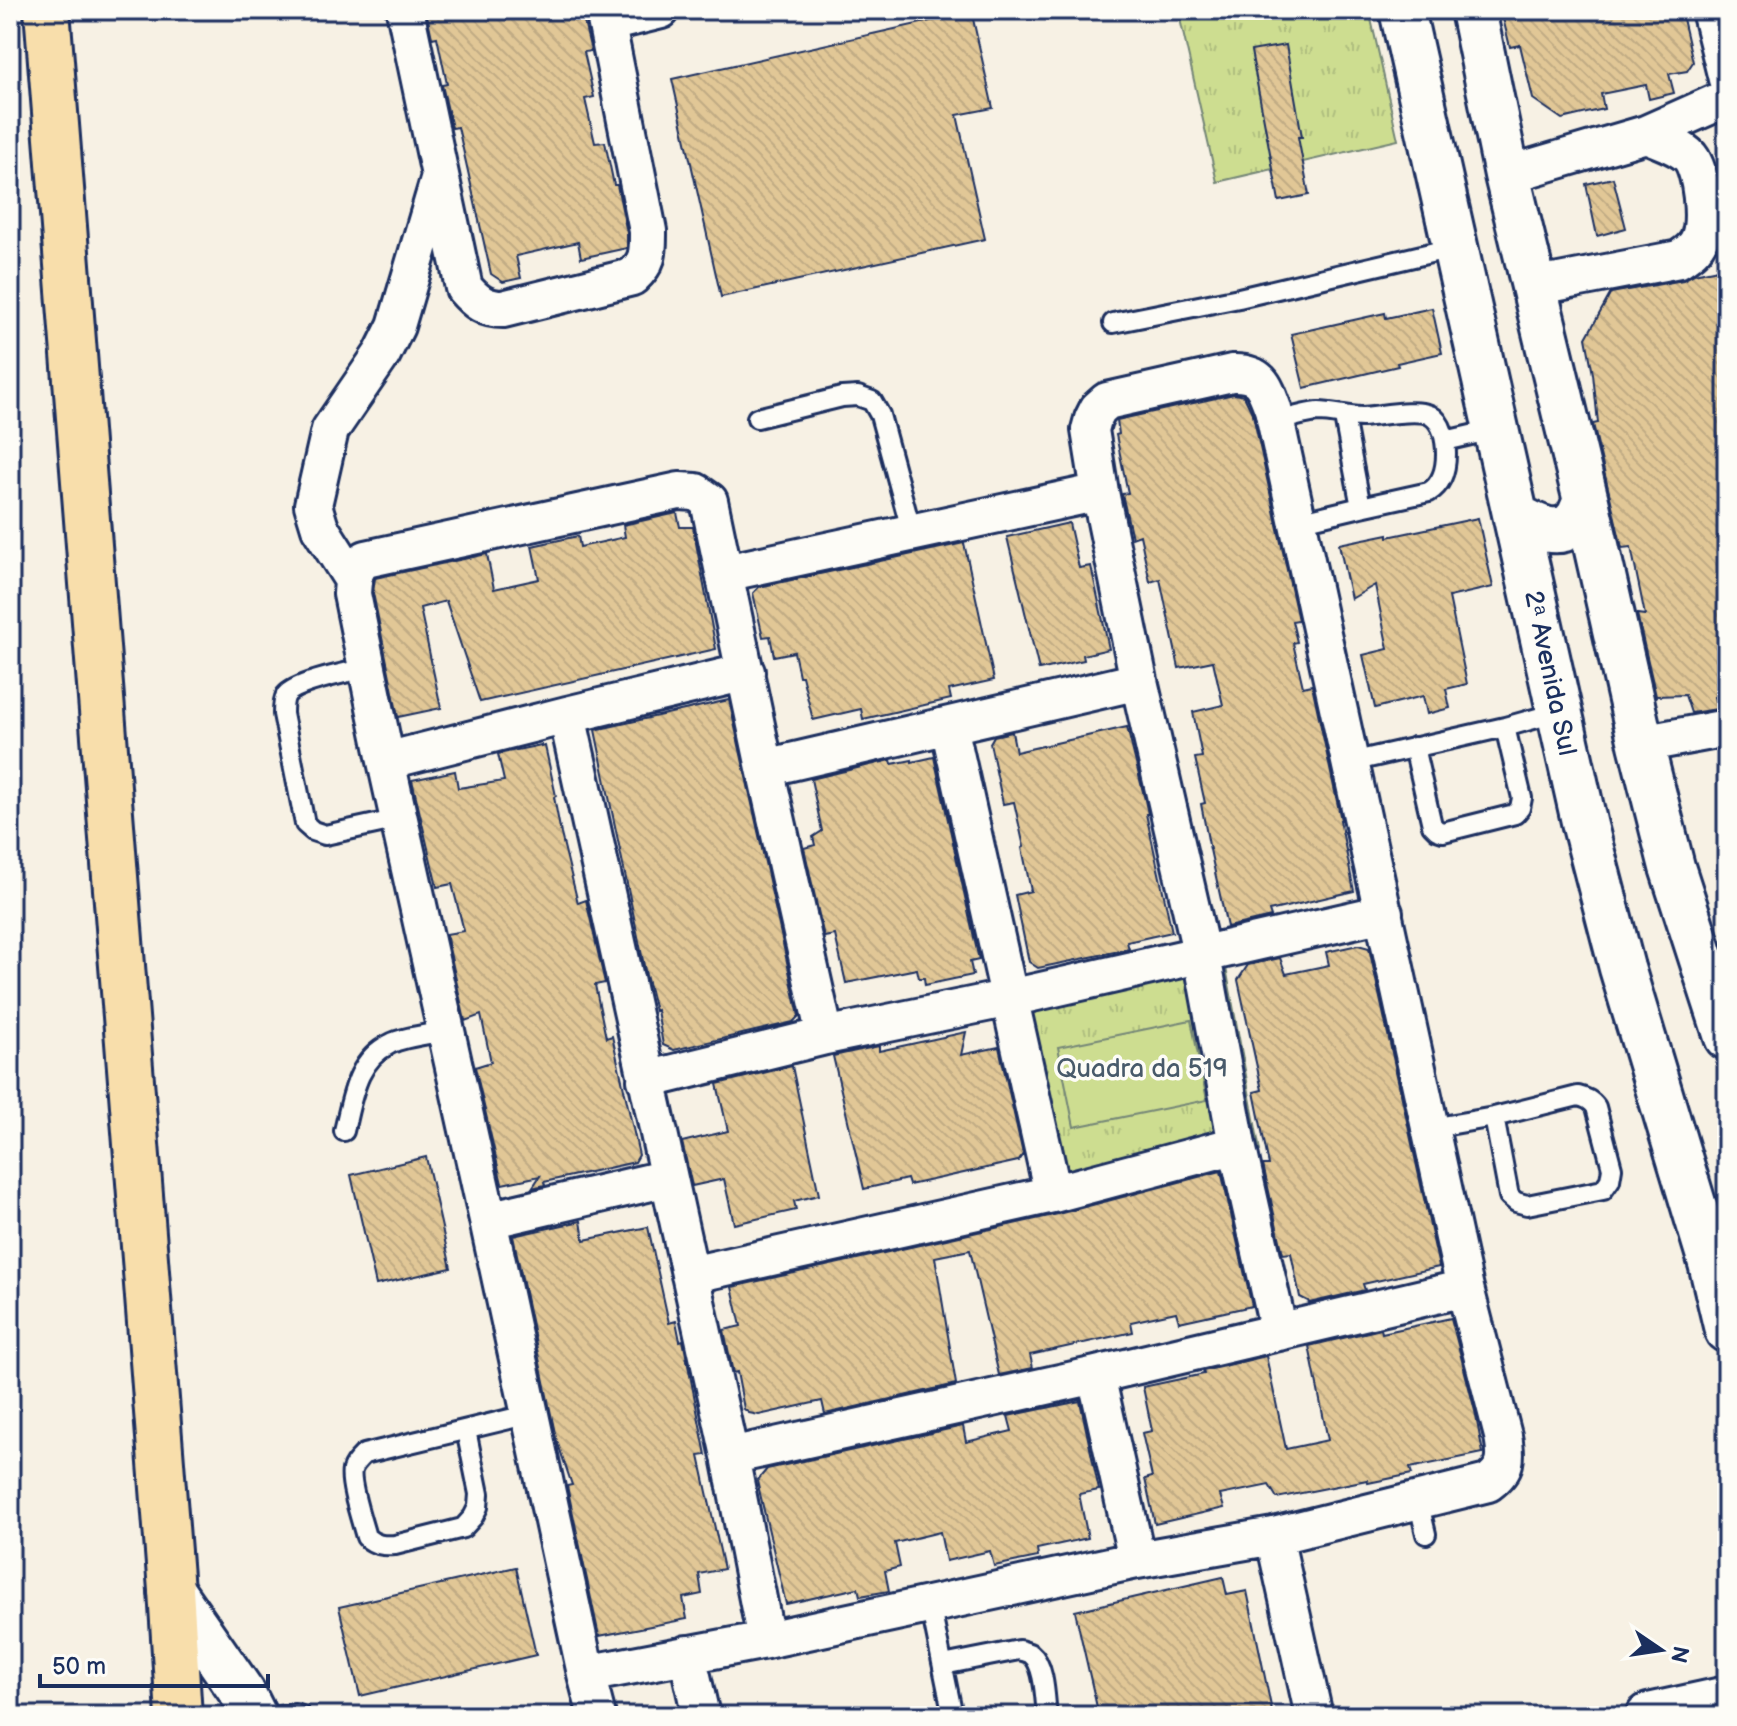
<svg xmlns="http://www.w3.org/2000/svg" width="1737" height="1726" font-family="'Balsamiq Sans',sans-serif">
<defs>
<pattern id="grass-tufts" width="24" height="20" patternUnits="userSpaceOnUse" patternTransform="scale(2)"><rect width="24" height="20" fill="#cddd90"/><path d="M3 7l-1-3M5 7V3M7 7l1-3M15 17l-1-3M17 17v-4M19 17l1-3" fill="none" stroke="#afbe7f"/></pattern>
<pattern id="building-back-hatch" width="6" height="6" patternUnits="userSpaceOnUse" patternTransform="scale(2)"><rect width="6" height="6" fill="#e1c796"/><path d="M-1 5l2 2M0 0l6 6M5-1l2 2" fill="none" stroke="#c0ab84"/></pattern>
</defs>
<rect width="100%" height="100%" fill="#f7f1e4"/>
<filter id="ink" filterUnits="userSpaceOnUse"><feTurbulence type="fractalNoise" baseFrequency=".0125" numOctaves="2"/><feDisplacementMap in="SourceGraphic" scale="16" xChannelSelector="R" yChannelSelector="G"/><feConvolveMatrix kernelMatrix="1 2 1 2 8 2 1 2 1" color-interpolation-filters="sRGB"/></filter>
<g filter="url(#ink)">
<path fill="url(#grass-tufts)" stroke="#748677" stroke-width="2" d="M 1178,10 L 1369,10 L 1398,140 L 1217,182 Z
M 1222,946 L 1260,1151 L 1068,1194 L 1021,987 Z"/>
<path fill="#cddd90" stroke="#748677" stroke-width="2" d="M 1191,1020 L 1207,1100 L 1074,1127 L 1058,1047 Z"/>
<path fill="url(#building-back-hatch)" stroke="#1b2f5e" stroke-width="2" d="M 426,10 L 581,10 L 591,51 L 584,52 L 594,97 L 585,99 L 595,143 L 605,142 L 614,185 L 617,185 L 627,233 L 627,248 L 581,258 L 578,242 L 516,256 L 521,278 L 503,282 L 491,274 L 458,127 L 452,128 L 442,85 L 447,84 L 437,37 L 432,38 Z
M 963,10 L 971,10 L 993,108 L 957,115 L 985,239 L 721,297 L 672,79 L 935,20 L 935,16 Z
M 1501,10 L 1681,10 L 1693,62 L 1687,71 L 1669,74 L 1674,93 L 1649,99 L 1646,85 L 1601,94 L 1604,109 L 1562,119 L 1533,99 L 1520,45 L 1510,47 Z
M 1286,45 L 1302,137 L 1298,137 L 1309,195 L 1279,201 L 1251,51 Z
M 1613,178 L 1626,228 L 1597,236 L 1586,184 Z
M 1727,267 L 1727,695 L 1714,697 L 1717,709 L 1691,713 L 1685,695 L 1656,696 L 1637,614 L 1645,615 L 1631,547 L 1622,548 L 1593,424 L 1598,423 L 1593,374 L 1586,338 L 1611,293 L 1683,280 L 1694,274 Z
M 1432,308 L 1442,353 L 1397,363 L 1398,366 L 1304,388 L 1291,334 L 1385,313 L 1386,318 Z
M 1234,394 L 1244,396 L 1253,415 L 1298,620 L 1292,621 L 1297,642 L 1293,643 L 1303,687 L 1312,685 L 1341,820 L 1340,820 L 1354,891 L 1269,911 L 1271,917 L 1227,927 L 1209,845 L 1201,804 L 1205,803 L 1195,758 L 1202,757 L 1193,712 L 1223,705 L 1213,661 L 1179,668 L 1160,579 L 1150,582 L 1140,535 L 1132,538 L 1122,494 L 1128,493 L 1116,435 L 1119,434 L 1117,420 Z
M 677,513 L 680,527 L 693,527 L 716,649 L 480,702 L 446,601 L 420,608 L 441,708 L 398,717 L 373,593 L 375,578 L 487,554 L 494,589 L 539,579 L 532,546 L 578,536 L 580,547 L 625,537 L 623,525 Z
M 1478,518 L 1493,587 L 1449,597 L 1467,684 L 1446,689 L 1450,708 L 1427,714 L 1423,696 L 1375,708 L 1363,655 L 1388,649 L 1375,585 L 1351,599 L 1339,544 L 1388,534 L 1388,537 Z
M 1069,523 L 1079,568 L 1091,566 L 1109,649 L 1083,655 L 1084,660 L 1039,670 L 1007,537 Z
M 964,543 L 994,680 L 949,690 L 951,699 L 863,719 L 861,709 L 813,720 L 802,676 L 799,676 L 794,652 L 774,656 L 770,636 L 763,637 L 753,593 L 759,587 Z
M 729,700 L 799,1016 L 793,1022 L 674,1050 L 663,1045 L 657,1010 L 655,1011 L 646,975 L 595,730 Z
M 1127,727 L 1145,800 L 1148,814 L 1146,814 L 1172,932 L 1127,942 L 1129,949 L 1038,968 L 1029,962 L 1015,895 L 1031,891 L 1022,848 L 1024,847 L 1014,802 L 1003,804 L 990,743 L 994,736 L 1012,732 L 1016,752 Z
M 541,745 L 541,747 L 545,746 L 556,796 L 554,797 L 561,834 L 578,903 L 586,900 L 605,983 L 595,985 L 606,1038 L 612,1036 L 639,1155 L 635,1162 L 544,1182 L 545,1185 L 532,1188 L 540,1176 L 502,1184 L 475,1067 L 491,1062 L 481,1015 L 465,1021 L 446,934 L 464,931 L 452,884 L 437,887 L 412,780 L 455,771 L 458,788 L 504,781 L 498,754 Z
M 934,757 L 979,960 L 970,962 L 973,975 L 925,985 L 924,978 L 919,978 L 917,969 L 846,983 L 835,935 L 824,937 L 804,848 L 815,845 L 813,837 L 822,831 L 811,779 L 891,760 L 892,764 L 912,760 L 912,762 Z
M 1358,945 L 1369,948 L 1439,1267 L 1363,1284 L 1365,1290 L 1309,1303 L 1308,1301 L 1300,1297 L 1291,1253 L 1283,1254 L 1263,1165 L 1269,1165 L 1254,1092 L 1262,1090 L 1238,980 L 1248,965 L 1280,958 L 1286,974 L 1329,965 L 1326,952 Z
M 966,1032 L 961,1055 L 999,1047 L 1023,1154 L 1018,1161 L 909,1185 L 907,1179 L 864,1189 L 833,1056 L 879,1046 L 879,1051 Z
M 792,1066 L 819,1195 L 794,1201 L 796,1210 L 734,1224 L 724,1179 L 692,1186 L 682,1142 L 728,1131 L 717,1084 Z
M 426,1157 L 451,1268 L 376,1285 L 351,1175 Z
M 1221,1171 L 1252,1306 L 1179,1322 L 1176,1312 L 1131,1322 L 1133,1332 L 1030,1355 L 1033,1368 L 999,1375 L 970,1250 L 935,1257 L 956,1384 L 825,1414 L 822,1401 L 759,1415 L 749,1413 L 744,1409 L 737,1372 L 733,1373 L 724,1330 L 741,1326 L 732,1287 L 1058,1214 Z
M 581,1221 L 584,1240 L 648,1227 L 669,1323 L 676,1321 L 680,1341 L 683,1340 L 706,1455 L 699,1456 L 724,1569 L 699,1574 L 702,1594 L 683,1598 L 687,1619 L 599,1636 L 567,1486 L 572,1485 L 556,1438 L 513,1236 Z
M 1451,1318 L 1475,1411 L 1483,1453 L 1410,1468 L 1412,1474 L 1368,1483 L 1367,1480 L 1277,1498 L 1269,1485 L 1220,1495 L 1224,1508 L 1155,1524 L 1145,1479 L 1152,1477 L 1142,1433 L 1152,1431 L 1143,1387 L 1204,1374 L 1203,1371 L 1266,1356 L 1286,1449 L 1328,1440 L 1309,1346 L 1381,1329 L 1382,1333 Z
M 1080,1401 L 1099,1490 L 1079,1494 L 1088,1538 L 1037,1549 L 1038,1557 L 994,1566 L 990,1551 L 946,1561 L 940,1532 L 895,1543 L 900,1567 L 885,1571 L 889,1591 L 860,1596 L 858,1588 L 786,1604 L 757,1481 L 767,1469 L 963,1426 L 966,1442 L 1012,1431 L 1008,1416 Z
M 516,1567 L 536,1655 L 360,1696 L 339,1607 Z
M 1223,1577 L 1227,1595 L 1247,1591 L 1273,1716 L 1099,1716 L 1075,1611 Z"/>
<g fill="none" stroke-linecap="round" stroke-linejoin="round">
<g stroke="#1b2f5e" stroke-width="24">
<path id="service" d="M 1113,323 L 1239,298 L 1456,247
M 757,418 L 842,397 L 858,396 L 872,401 L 880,415 L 912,533
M 1276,422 C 1290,418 1305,413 1319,412 C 1333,412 1347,417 1362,417 C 1379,416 1416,408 1430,415 C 1443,422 1446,441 1446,454 C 1446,469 1442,484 1429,492 L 1361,507 L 1344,417
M 1445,441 L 1497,429
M 1298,522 L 1361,507
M 367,668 C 350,672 296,682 286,695 C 283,700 283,708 283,714 L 305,824 L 313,831 L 325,835 L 399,819
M 1414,747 L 1432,825 L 1437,830 L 1443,832 L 1515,814 L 1520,808 L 1522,798 L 1505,727
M 1351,762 L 1505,727 L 1559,712
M 1431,1128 L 1494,1117 L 1578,1096 C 1586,1098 1591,1100 1596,1107 L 1612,1168 L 1610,1180 L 1603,1190 L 1527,1205 L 1516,1202 L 1509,1196 L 1494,1117
M 344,1131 C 352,1099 356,1060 390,1044 C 402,1037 431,1034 446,1031
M 466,1430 L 479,1494 L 478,1507 L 473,1517 L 463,1528 L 395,1545 C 383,1546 375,1545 366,1537 C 362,1522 349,1484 352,1470 C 354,1463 359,1459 364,1454 L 530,1414
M 1418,1500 L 1426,1534
M 930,1604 L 953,1716
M 943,1665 L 1019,1650 C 1021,1650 1029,1653 1031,1654 C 1045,1665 1045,1699 1047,1716
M 279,1716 L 295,1714 L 301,1716"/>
</g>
<g stroke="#1b2f5e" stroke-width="42">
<path id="minor" d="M 405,10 L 464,288 C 476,302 485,309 503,309 L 632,277 C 649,261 648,253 648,231 L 604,10
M 1710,10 L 1727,79
M 608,23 L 661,10
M 1507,175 L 1646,134 L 1727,98
M 1533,287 L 1679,259 C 1688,253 1696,248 1700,237 C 1706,219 1702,172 1690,157 C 1680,146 1659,140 1646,134
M 725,573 L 1100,492
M 353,580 L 320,528 L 313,505 L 330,430 L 382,354 L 396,326 L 439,180
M 567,715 L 730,1456 L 766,1640
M 949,726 L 1053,1194
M 1641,744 L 1727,728
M 386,761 L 567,715 L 746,672
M 765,768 L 1139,681
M 646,1080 L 825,1036 L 1010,998 L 1384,913
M 488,1220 L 668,1178
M 690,1275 L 1053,1194 L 1237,1145
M 1096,1375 L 1137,1560
M 730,1456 L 1096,1375 L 1465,1288
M 1274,1536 L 1314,1716
M 687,1654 L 701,1716
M 586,1674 L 766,1640 L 1137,1560 L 1274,1536 L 1488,1483 C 1507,1469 1507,1458 1503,1436 L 1465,1288 L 1273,409 C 1264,384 1260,372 1232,373 L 1107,401 L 1098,409 L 1093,419 L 1090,430 L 1100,492 L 1139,681 L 1202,956 L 1237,1145 L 1279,1332
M 597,1716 L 586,1674 L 488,1220 L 386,761 L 352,594 C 353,580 353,567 366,559 L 679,491 L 696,492 L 709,501 L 765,768 L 825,1036"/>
</g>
<g stroke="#1b2f5e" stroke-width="50">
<path id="tertiary" d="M 1402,10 L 1585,826 L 1622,968 L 1711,1263 L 1727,1330
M 1473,10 L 1507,175 L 1586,501 L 1641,744 L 1672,867 L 1727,1037
M 1516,516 C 1534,526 1561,541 1577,519 C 1581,514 1583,506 1586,501"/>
</g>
<g stroke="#1b2f5e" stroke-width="50">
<path id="secondary" d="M 171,1590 L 243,1694 L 254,1716
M 1649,1716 L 1727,1699"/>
</g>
<g stroke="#1b2f5e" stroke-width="50">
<path id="motorway" d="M 47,10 L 171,1590 L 179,1716"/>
</g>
<use href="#service" stroke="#fdfcf7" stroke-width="18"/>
<use href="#minor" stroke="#fdfcf7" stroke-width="36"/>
<use href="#tertiary" stroke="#fdfcf7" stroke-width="44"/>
<use href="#secondary" stroke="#fdfcf7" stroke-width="44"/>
<use href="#motorway" stroke="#f8deab" stroke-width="44"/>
</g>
</g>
<g text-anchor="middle" stroke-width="7" stroke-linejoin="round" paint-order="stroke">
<g font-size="26" fill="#1b2f5e" stroke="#fdfcf7">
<text transform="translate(1551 673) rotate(78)" y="9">2ᵃ Avenida Sul</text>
</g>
<g font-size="26" fill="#485a6a" stroke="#fdfcf7">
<text x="1142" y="1077">Quadra da 519</text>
</g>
</g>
<rect width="1737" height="1726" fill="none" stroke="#fdfcf7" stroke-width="40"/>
<rect x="20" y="20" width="1697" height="1686" fill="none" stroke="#1b2f5e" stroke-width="3" filter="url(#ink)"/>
<g transform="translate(1661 1650) rotate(103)" stroke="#fdfcf7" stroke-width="6" paint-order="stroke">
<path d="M0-6L14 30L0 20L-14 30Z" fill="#1b2f5e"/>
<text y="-12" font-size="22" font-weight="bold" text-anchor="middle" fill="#1b2f5e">N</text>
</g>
<path d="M40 1674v12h228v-12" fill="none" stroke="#1b2f5e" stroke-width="4"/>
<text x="52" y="1674" font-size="24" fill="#1b2f5e" stroke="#fdfcf7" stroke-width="6" paint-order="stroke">50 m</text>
</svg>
